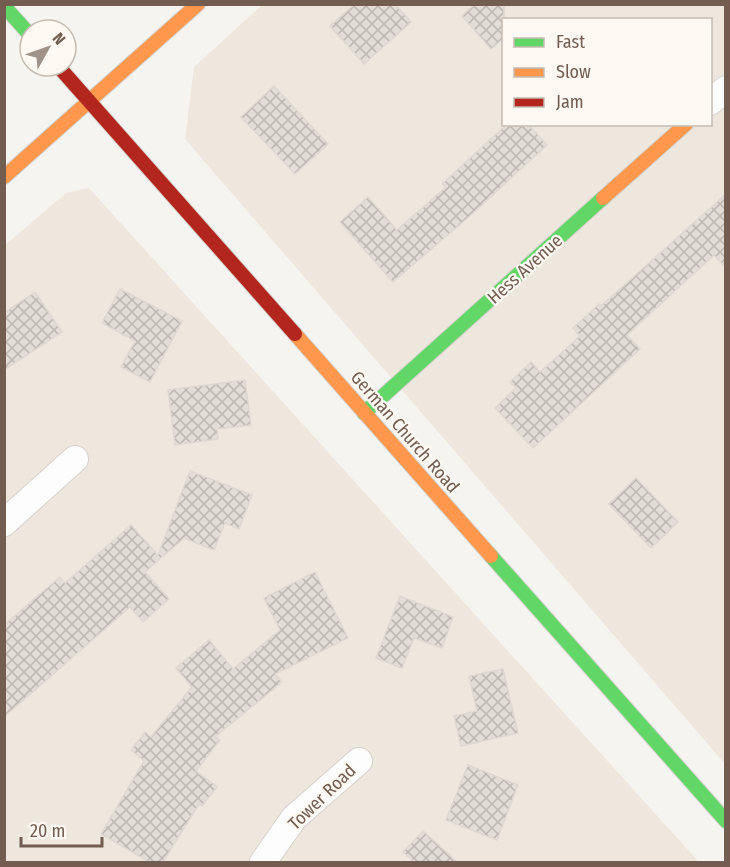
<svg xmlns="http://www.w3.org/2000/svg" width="730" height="867" font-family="'Fira Sans Condensed',sans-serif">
<defs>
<pattern id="building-cross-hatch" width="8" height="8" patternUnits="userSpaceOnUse" patternTransform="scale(1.5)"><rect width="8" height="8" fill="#e3ddd7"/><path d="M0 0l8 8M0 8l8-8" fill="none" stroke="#bcb6b1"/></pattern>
</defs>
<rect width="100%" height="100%" fill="#f6f4f0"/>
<path fill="#eee7de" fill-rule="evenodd" d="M 262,5 L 725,5 L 725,764 L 185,139 L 194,67 ZM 504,20 L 710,20 L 710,124 L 504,124 Z
M 89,188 L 699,862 L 5,862 L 4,246 L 66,193 Z"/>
<path fill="url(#building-cross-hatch)" stroke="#dfd8d2" stroke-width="1.5" d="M 355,4 L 395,4 L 411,22 L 364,64 L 330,26 Z
M 475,4 L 504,4 L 504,38 L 491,49 L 462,16 Z
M 274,86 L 328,144 L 295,174 L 241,117 Z
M 507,124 L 528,124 L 547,145 L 471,215 L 393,282 L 340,222 L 368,197 L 397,230 L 446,187 L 442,184 Z
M 726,194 L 726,268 L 714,255 L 627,335 L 640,349 L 533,448 L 495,408 L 516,388 L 510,382 L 531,362 L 540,372 L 580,336 L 573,328 L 599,304 L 601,306 Z
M 120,289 L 182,321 L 150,382 L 121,367 L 135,341 L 102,323 Z
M 35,292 L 62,332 L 4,370 L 4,313 Z
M 245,380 L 251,425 L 217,429 L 218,439 L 175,445 L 168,390 Z
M 190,471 L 252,495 L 239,529 L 225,523 L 214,550 L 184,538 L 145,572 L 169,599 L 143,622 L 130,607 L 4,717 L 4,625 L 60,577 L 65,583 L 131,525 L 158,555 Z
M 636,478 L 678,522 L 651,548 L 609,504 Z
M 315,572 L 348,638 L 275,674 L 282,682 L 215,737 L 220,740 L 196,771 L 217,787 L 202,806 L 199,804 L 163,862 L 149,862 L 101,834 L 144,761 L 131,750 L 145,732 L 151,737 L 192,687 L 176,668 L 209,640 L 233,669 L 280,630 L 264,598 Z
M 400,596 L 453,617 L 442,648 L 414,638 L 402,668 L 376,658 Z
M 503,669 L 518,733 L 461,746 L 454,716 L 477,711 L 469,676 Z
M 468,765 L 518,785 L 497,840 L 446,820 Z
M 423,831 L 457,862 L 414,862 L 403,852 Z"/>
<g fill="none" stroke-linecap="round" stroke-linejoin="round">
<g stroke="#d6d1cd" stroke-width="28">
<path id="street" d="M 710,102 L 726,89
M 4,523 L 75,459
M 263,862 L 294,818 L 359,761"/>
</g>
<g stroke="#d4d0ca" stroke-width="16">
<path id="fast" d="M 4,6 L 30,35
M 364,413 L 603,198
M 491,556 L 726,821"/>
</g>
<g stroke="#d4d0ca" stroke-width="16">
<path id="slow" d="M 4,177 L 198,4
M 603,198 L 686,124
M 295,334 L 491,556"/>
</g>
<g stroke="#d4d0ca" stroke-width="16">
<path id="jam" d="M 58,66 L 295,334"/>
</g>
<use href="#street" stroke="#fefdfd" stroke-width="26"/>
<use href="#fast" stroke="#63d668" stroke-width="14"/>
<use href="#slow" stroke="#ff974d" stroke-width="14"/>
<use href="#jam" stroke="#b3261e" stroke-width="14"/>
</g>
<g text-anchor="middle" stroke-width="4.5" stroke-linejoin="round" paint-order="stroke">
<g font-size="18" fill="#735d51" stroke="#fdf9f2">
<text transform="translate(525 269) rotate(-42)" y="6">Hess Avenue</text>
<text transform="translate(405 432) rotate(49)" y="6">German Church Road</text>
<text transform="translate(322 797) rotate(-44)" y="6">Tower Road</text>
</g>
</g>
<rect width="730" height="867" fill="none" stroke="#735d51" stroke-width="12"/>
<rect x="502" y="18" width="210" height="108" fill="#fdf9f2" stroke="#c6bbb2" stroke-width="1.5"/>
<rect x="514" y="38" width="30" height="9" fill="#63d668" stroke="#c6bbb2" stroke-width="1.5"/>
<text x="556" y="48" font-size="18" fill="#735d51">Fast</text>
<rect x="514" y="68" width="30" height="9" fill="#ff974d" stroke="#c6bbb2" stroke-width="1.5"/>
<text x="556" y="78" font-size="18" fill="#735d51">Slow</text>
<rect x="514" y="98" width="30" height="9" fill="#b3261e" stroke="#c6bbb2" stroke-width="1.5"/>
<text x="556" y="108" font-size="18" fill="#735d51">Jam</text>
<g transform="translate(48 48) rotate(50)"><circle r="28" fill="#fdf9f2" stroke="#c6bbb2" stroke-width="1.5"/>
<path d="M0-4.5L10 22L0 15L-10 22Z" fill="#a19289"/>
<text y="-9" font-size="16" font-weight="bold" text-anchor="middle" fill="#735d51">N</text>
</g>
<path d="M21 837v9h81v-9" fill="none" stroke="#735d51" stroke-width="3"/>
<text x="30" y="837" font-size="18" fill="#735d51" stroke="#fdf9f2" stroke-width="4.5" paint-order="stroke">20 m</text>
</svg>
